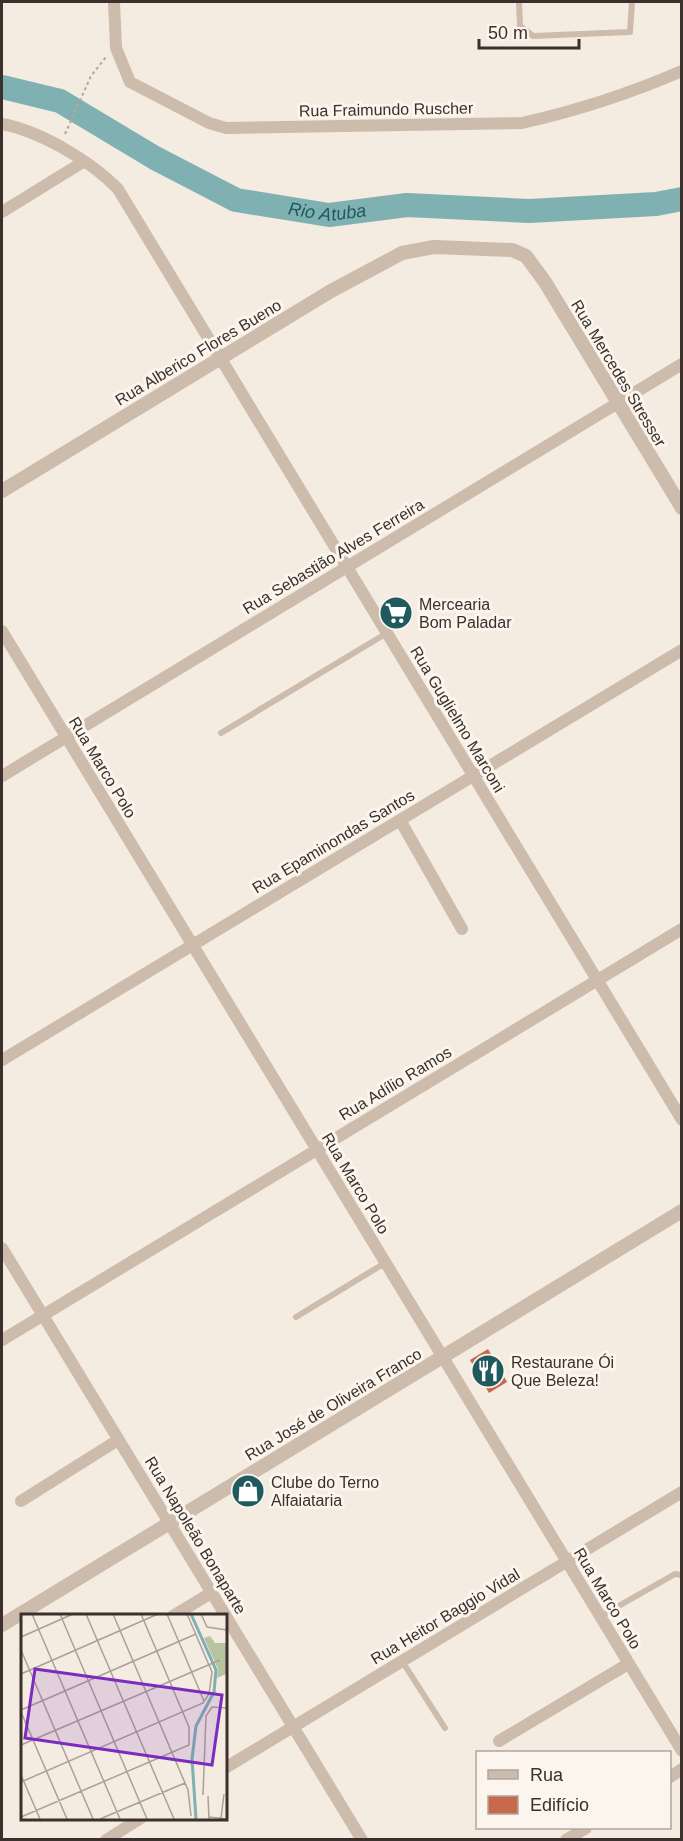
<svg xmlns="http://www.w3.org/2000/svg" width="683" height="1841" font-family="Arial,sans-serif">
<rect width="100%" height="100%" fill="#f4ebe1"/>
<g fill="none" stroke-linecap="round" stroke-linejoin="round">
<path stroke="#7fb0b2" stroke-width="24" id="s1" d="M 2,87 L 60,101 L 155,158 L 236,200 L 329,215 L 407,205 L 529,211 L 656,204 L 682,199"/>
</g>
<path fill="#c8694b" d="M 488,1349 L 507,1382 L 489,1393 L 470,1360 Z"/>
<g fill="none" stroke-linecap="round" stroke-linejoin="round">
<path stroke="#b9a596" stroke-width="2" stroke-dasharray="3 3" stroke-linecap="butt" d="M 65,134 L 91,76 L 106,57"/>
<path stroke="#cdbbac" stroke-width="6" d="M 519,2 L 520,26 L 533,36 L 630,32 L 632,2
M 221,733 L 387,633
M 296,1317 L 385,1263
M 601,1616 L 675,1574 L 682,1575
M 402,1661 L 445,1728"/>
<path stroke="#cdbbac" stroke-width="12" d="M 114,2 L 116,48 L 130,82 L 209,123 L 226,128 L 522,123 C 576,111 631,93 682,71
M 2,124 C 40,131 91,161 118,189 L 682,1120
M 2,212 L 83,162
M 2,631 L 682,1751
M 2,776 L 682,364
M 400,820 L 462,929
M 2,1060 L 682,650
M 2,1248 L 362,1840
M 2,1340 L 682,929
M 21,1501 L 118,1440
M 173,1616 L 211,1593
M 499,1741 L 628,1664
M 225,1768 L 682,1492
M 670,1777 L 682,1769
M 106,1840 L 141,1818
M 566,1840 L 586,1828"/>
<path stroke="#cdbbac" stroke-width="14" d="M 2,491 L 331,291 L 402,253 L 434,247 L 512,250 L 526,256 L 545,282 L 682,508
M 2,1625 L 682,1211"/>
</g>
<defs>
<g id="supermarket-disc" transform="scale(1.725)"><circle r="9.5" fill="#1f5a5e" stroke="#fbf5ee"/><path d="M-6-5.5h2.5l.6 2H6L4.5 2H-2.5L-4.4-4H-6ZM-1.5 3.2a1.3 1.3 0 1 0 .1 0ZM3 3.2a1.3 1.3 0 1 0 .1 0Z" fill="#fff"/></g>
<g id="restaurant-disc" transform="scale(1.725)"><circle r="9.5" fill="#1f5a5e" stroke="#fbf5ee"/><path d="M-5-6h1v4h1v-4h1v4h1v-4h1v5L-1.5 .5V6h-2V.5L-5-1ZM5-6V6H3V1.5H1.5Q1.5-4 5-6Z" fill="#fff"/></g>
<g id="shop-disc" transform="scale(1.725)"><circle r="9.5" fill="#1f5a5e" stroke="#fbf5ee"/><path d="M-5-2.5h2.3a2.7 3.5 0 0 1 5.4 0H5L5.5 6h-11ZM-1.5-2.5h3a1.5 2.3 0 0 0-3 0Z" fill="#fff"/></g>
</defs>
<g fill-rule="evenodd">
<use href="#supermarket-disc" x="396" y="613"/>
<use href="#restaurant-disc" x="488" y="1371"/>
<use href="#shop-disc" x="248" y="1491"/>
</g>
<g text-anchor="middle" stroke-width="6" stroke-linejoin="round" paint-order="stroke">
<g font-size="16" fill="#3b302b" stroke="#fbf5ee">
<text transform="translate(386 109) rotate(-1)" y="6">Rua Fraimundo Ruscher</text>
<text transform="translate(198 352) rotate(-31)" y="6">Rua Alberico Flores Bueno</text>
<text transform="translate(619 373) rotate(59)" y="6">Rua Mercedes Stresser</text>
<text transform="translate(333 556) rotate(-31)" y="6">Rua Sebastião Alves Ferreira</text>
<text transform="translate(458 719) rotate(59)" y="6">Rua Guglielmo Marconi</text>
<text transform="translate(103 767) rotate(59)" y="6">Rua Marco Polo</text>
<text transform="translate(333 841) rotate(-31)" y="6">Rua Epaminondas Santos</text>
<text transform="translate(395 1083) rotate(-31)" y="6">Rua Adílio Ramos</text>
<text transform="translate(356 1183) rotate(59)" y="6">Rua Marco Polo</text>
<text transform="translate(333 1404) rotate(-31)" y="6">Rua José de Oliveira Franco</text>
<text transform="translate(196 1535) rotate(59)" y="6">Rua Napoleão Bonaparte</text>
<text transform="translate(608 1598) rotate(59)" y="6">Rua Marco Polo</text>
<text transform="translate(445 1616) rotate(-31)" y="6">Rua Heitor Baggio Vidal</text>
</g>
<g font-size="16" fill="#3b302b" stroke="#fbf5ee" text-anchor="start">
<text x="419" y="610">Mercearia<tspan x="419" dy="18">Bom Paladar</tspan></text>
<text x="511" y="1368">Restaurane Ói<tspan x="511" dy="18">Que Beleza!</tspan></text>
<text x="271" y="1488">Clube do Terno<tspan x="271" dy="18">Alfaiataria</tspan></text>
</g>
<g font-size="18" font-style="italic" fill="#1f5a5e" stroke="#fbf5ee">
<text dy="6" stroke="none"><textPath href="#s1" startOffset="354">Rio Atuba</textPath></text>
</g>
</g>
<g transform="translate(21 1614)">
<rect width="206" height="206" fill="#f4ebe1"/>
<path d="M 189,22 L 194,29 L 205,29 L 205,60 L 196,64 L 197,55 L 183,24 Z" fill="#b8c4a0"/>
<path fill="none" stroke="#7fb0b2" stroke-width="3" d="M 170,0 L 195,56 L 193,78 L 175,112 L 171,145 L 175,205"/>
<path fill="none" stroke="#aaa098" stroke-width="1.5" d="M 11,0 L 99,205M 39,0 L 126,205M 65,0 L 153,205M 92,0 L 167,176 L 170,202M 146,0 L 183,87M 180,0 L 186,13 L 206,16M 0,23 L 52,0M 0,36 L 72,205M 0,60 L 137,0M 0,96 L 175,20M 0,98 L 46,205M 0,131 L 199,46M 0,161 L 19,205M 0,168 L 182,89 L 188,80 L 191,58 L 166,0M 182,181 L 185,102 L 191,93 L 206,94M 187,182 L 188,205M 0,203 L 168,131 L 168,113 L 120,0M 188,203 L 206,205M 200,204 L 203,180M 79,205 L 164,169"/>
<path fill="#7b2cbf" fill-opacity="0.15" stroke="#7b2cbf" stroke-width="3" d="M 14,55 L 201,81 L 191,151 L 4,124 Z"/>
<rect width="206" height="206" fill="none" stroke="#3b302b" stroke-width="3"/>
</g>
<rect width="683" height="1841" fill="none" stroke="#3b302b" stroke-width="6"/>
<rect x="476" y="1751" width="195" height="78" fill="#fbf5ee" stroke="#aea6a0" stroke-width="1.5"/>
<rect x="488" y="1770" width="30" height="9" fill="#cdbbac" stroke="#aea6a0" stroke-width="1.5"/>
<text x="530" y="1781" font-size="18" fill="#3b302b">Rua</text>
<rect x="488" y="1796" width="30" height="18" fill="#c8694b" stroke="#aea6a0" stroke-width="1.5"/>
<text x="530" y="1811" font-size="18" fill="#3b302b">Edifício</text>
<path d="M479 39v9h100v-9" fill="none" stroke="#3b302b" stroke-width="3"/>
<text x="488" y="39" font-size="18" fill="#3b302b" stroke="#fbf5ee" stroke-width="4.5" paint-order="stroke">50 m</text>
</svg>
